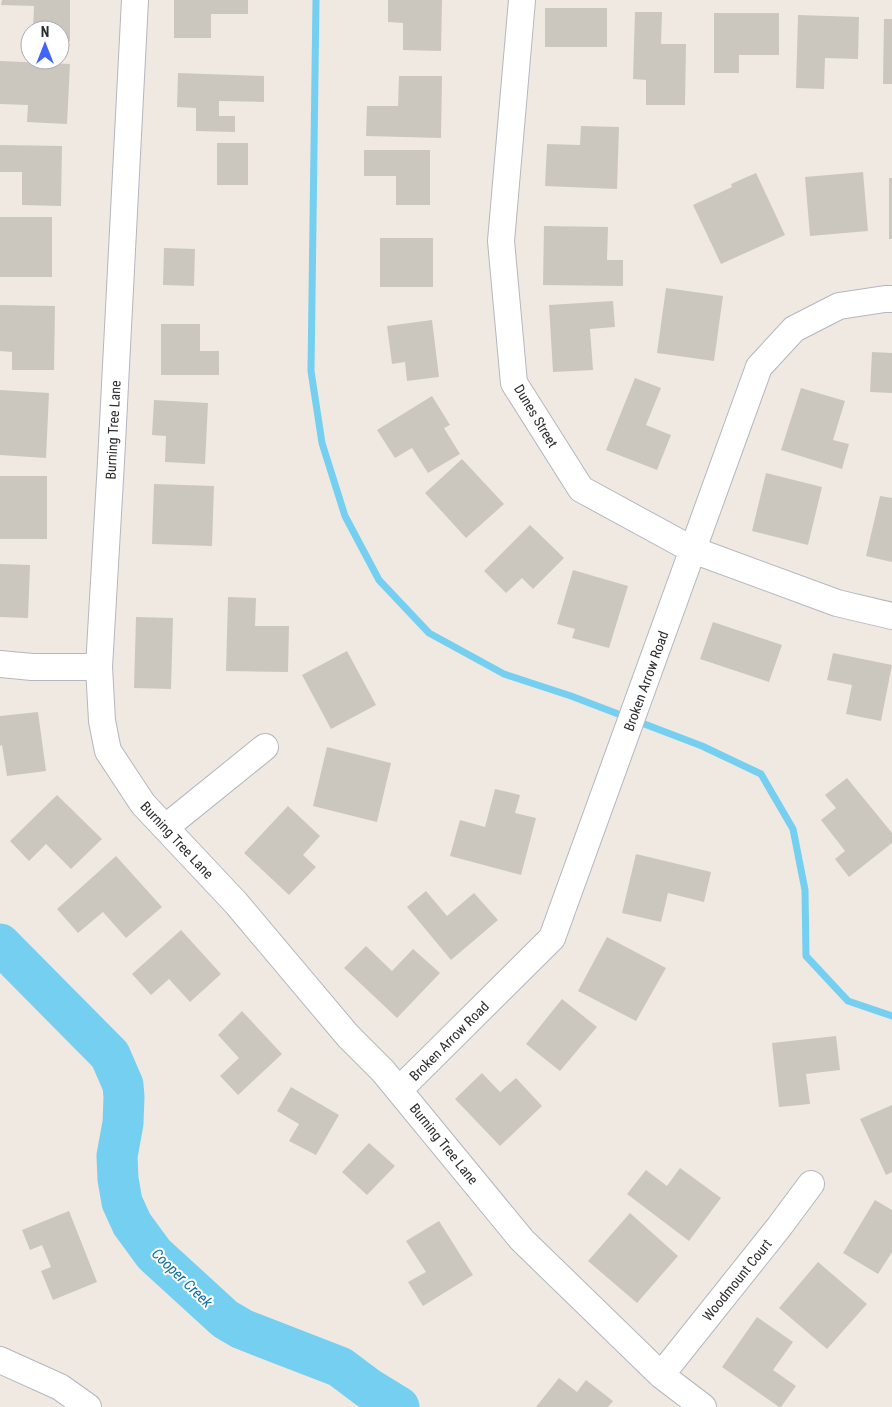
<svg xmlns="http://www.w3.org/2000/svg" width="892" height="1407" font-family="'Roboto Condensed',sans-serif">
<rect width="100%" height="100%" fill="#efe9e1"/>
<g fill="none" stroke-linecap="round" stroke-linejoin="round">
<path stroke="#75cff0" stroke-width="7" d="M 316,0 L 311,371 L 322,443 L 345,516 L 379,580 L 429,633 L 504,674 L 571,696 L 702,746 L 761,774 L 793,829 L 805,890 L 806,956 L 848,1001 L 892,1016"/>
<path stroke="#75cff0" stroke-width="41" d="M 0,944 L 110,1055 L 123,1085 L 124,1097 L 123,1123 L 117,1156 L 118,1179 L 122,1202 L 132,1224 L 154,1254 L 225,1319 L 242,1329 L 340,1367 L 368,1388 L 399,1407"/>
</g>
<path fill="#cbc7bf" d="M 2,0 L 70,0 L 70,41 L 60,41 L 60,30 L 33,30 L 34,6 L 1,5 Z
M 174,0 L 248,0 L 248,14 L 211,14 L 211,38 L 174,38 Z
M 388,0 L 442,0 L 441,51 L 403,50 L 403,23 L 388,22 Z
M 545,8 L 607,8 L 607,47 L 545,47 Z
M 635,12 L 662,12 L 661,44 L 686,44 L 685,105 L 646,105 L 646,80 L 633,79 Z
M 714,13 L 779,13 L 779,55 L 739,55 L 739,73 L 714,73 Z
M 798,15 L 859,17 L 858,59 L 825,58 L 824,89 L 796,88 Z
M 884,19 L 892,19 L 892,84 L 883,84 Z
M 0,61 L 70,64 L 67,124 L 27,122 L 28,105 L 0,104 Z
M 178,73 L 264,76 L 264,102 L 219,101 L 219,116 L 235,116 L 235,132 L 196,131 L 196,108 L 177,107 Z
M 399,76 L 442,76 L 441,138 L 366,136 L 367,106 L 398,106 Z
M 581,126 L 619,127 L 617,189 L 545,186 L 547,144 L 580,145 Z
M 217,143 L 248,143 L 248,185 L 217,185 Z
M 0,145 L 62,146 L 61,206 L 22,205 L 22,172 L 0,172 Z
M 364,150 L 430,150 L 430,205 L 396,205 L 396,176 L 364,176 Z
M 863,172 L 868,231 L 810,236 L 805,177 Z
M 756,173 L 785,235 L 721,264 L 693,205 L 732,187 L 731,184 Z
M 889,178 L 892,178 L 892,239 L 889,239 Z
M 0,217 L 52,217 L 52,277 L 0,277 Z
M 544,226 L 608,227 L 607,260 L 623,260 L 623,286 L 543,285 Z
M 380,238 L 433,238 L 433,287 L 380,287 Z
M 164,248 L 195,249 L 194,286 L 163,285 Z
M 666,288 L 723,296 L 714,361 L 657,353 Z
M 613,301 L 615,327 L 590,329 L 593,370 L 553,372 L 549,305 Z
M 0,305 L 55,306 L 54,370 L 12,370 L 12,352 L 0,351 Z
M 432,320 L 439,377 L 407,381 L 405,362 L 392,364 L 387,326 Z
M 161,324 L 200,324 L 200,351 L 219,351 L 219,375 L 161,375 Z
M 872,352 L 892,353 L 892,393 L 870,392 Z
M 635,378 L 661,388 L 646,425 L 671,435 L 657,470 L 606,450 Z
M 801,388 L 845,401 L 833,440 L 849,444 L 842,469 L 781,450 Z
M 0,390 L 49,393 L 46,458 L 0,455 Z
M 432,396 L 450,425 L 444,428 L 460,454 L 428,473 L 412,448 L 395,458 L 377,430 Z
M 154,400 L 208,403 L 205,464 L 165,462 L 166,436 L 152,435 Z
M 462,459 L 504,504 L 466,538 L 425,493 Z
M 766,473 L 822,487 L 808,545 L 752,531 Z
M 0,476 L 47,476 L 47,539 L 0,539 Z
M 154,484 L 214,486 L 212,546 L 152,544 Z
M 880,496 L 892,498 L 892,562 L 866,556 Z
M 530,525 L 564,558 L 533,589 L 522,578 L 506,593 L 484,571 Z
M 0,564 L 30,565 L 28,618 L 0,617 Z
M 573,570 L 628,586 L 609,648 L 572,638 L 575,629 L 557,624 Z
M 228,597 L 256,598 L 255,626 L 289,626 L 288,672 L 226,671 Z
M 136,617 L 173,618 L 171,689 L 134,688 Z
M 713,622 L 782,645 L 769,682 L 700,659 Z
M 347,651 L 376,705 L 331,729 L 302,675 Z
M 833,653 L 892,665 L 881,721 L 846,714 L 852,685 L 827,680 Z
M 38,712 L 46,771 L 7,776 L 2,745 L 0,746 L 0,716 Z
M 327,747 L 391,763 L 377,822 L 313,806 Z
M 847,778 L 892,833 L 892,843 L 849,877 L 835,859 L 845,851 L 821,820 L 836,808 L 825,795 Z
M 495,789 L 520,795 L 515,813 L 536,818 L 521,875 L 450,856 L 460,820 L 485,827 Z
M 57,795 L 102,839 L 71,869 L 46,844 L 29,861 L 10,841 Z
M 288,806 L 320,836 L 303,855 L 316,867 L 289,895 L 244,853 Z
M 636,854 L 711,872 L 704,902 L 668,893 L 661,922 L 622,913 Z
M 116,856 L 162,907 L 126,938 L 103,912 L 78,933 L 57,909 Z
M 426,891 L 447,916 L 474,893 L 498,920 L 451,960 L 407,907 Z
M 181,930 L 221,974 L 190,1002 L 169,979 L 151,995 L 132,974 Z
M 607,937 L 666,968 L 636,1021 L 578,991 Z
M 366,946 L 392,971 L 413,949 L 440,973 L 397,1018 L 344,968 Z
M 562,999 L 597,1027 L 560,1071 L 526,1044 Z
M 242,1011 L 282,1054 L 238,1095 L 220,1076 L 239,1058 L 218,1035 Z
M 836,1036 L 840,1070 L 806,1074 L 810,1104 L 779,1107 L 772,1043 Z
M 482,1073 L 500,1092 L 516,1078 L 542,1106 L 500,1146 L 455,1099 Z
M 291,1087 L 339,1115 L 316,1155 L 289,1141 L 299,1124 L 277,1111 Z
M 892,1105 L 892,1172 L 886,1175 L 860,1119 Z
M 369,1143 L 395,1166 L 367,1195 L 342,1172 Z
M 680,1168 L 721,1198 L 689,1241 L 627,1194 L 646,1170 L 667,1186 Z
M 875,1200 L 892,1210 L 892,1252 L 878,1274 L 843,1253 Z
M 69,1211 L 97,1282 L 53,1300 L 41,1271 L 51,1267 L 42,1245 L 30,1250 L 22,1230 Z
M 630,1213 L 678,1256 L 637,1303 L 588,1261 Z
M 439,1221 L 473,1275 L 423,1306 L 408,1282 L 426,1272 L 406,1241 Z
M 818,1262 L 867,1304 L 827,1349 L 779,1308 Z
M 757,1317 L 793,1342 L 773,1370 L 796,1386 L 781,1407 L 779,1407 L 722,1367 Z
M 559,1378 L 577,1392 L 586,1380 L 613,1401 L 608,1407 L 536,1407 Z"/>
<g fill="none" stroke-linecap="round" stroke-linejoin="round">
<g stroke="#b4b7c1" stroke-width="28">
<path id="minor" d="M 135,0 L 111,462 L 99,667 L 102,721 L 108,751 L 143,804 L 236,903 L 348,1036 L 383,1071 L 522,1240 L 661,1375 L 703,1407
M 522,0 L 501,241 L 514,383 L 581,489 L 693,550 L 837,603 L 892,616
M 0,664 L 32,667 L 99,667
M 166,827 L 265,747
M 399,1090 L 552,938 L 759,367 L 794,329 L 839,306 L 885,299 L 892,299
M 0,1360 L 60,1387 L 88,1407
M 661,1375 L 779,1227 L 811,1184"/>
</g>
<use href="#minor" stroke="#fff" stroke-width="26"/>
</g>
<g text-anchor="middle" stroke-width="4" stroke-linejoin="round" paint-order="stroke">
<g font-size="14" fill="#2e2e2e" stroke="#fff">
<text transform="translate(536 416) rotate(59)" y="5">Dunes Street</text>
<text transform="translate(113 430) rotate(-87)" y="5">Burning Tree Lane</text>
<text transform="translate(646 681) rotate(-70)" y="5">Broken Arrow Road</text>
<text transform="translate(177 840) rotate(47)" y="5">Burning Tree Lane</text>
<text transform="translate(449 1041) rotate(-45)" y="5">Broken Arrow Road</text>
<text transform="translate(444 1144) rotate(51)" y="5">Burning Tree Lane</text>
<text transform="translate(737 1280) rotate(-51)" y="5">Woodmount Court</text>
</g>
<g font-size="15" font-style="italic" fill="#0d6fa3" stroke="#fff">
<text transform="translate(182 1278) rotate(44)" y="5">Cooper Creek</text>
</g>
</g>
<g transform="translate(45 45)"><circle r="24" fill="#ffffff" stroke="#ababab"/>
<path d="M0-4L9 19L0 12L-9 19Z" fill="#4264fb"/>
<text y="-8" font-size="14" font-weight="bold" text-anchor="middle" fill="#2e2e2e">N</text>
</g>
</svg>
